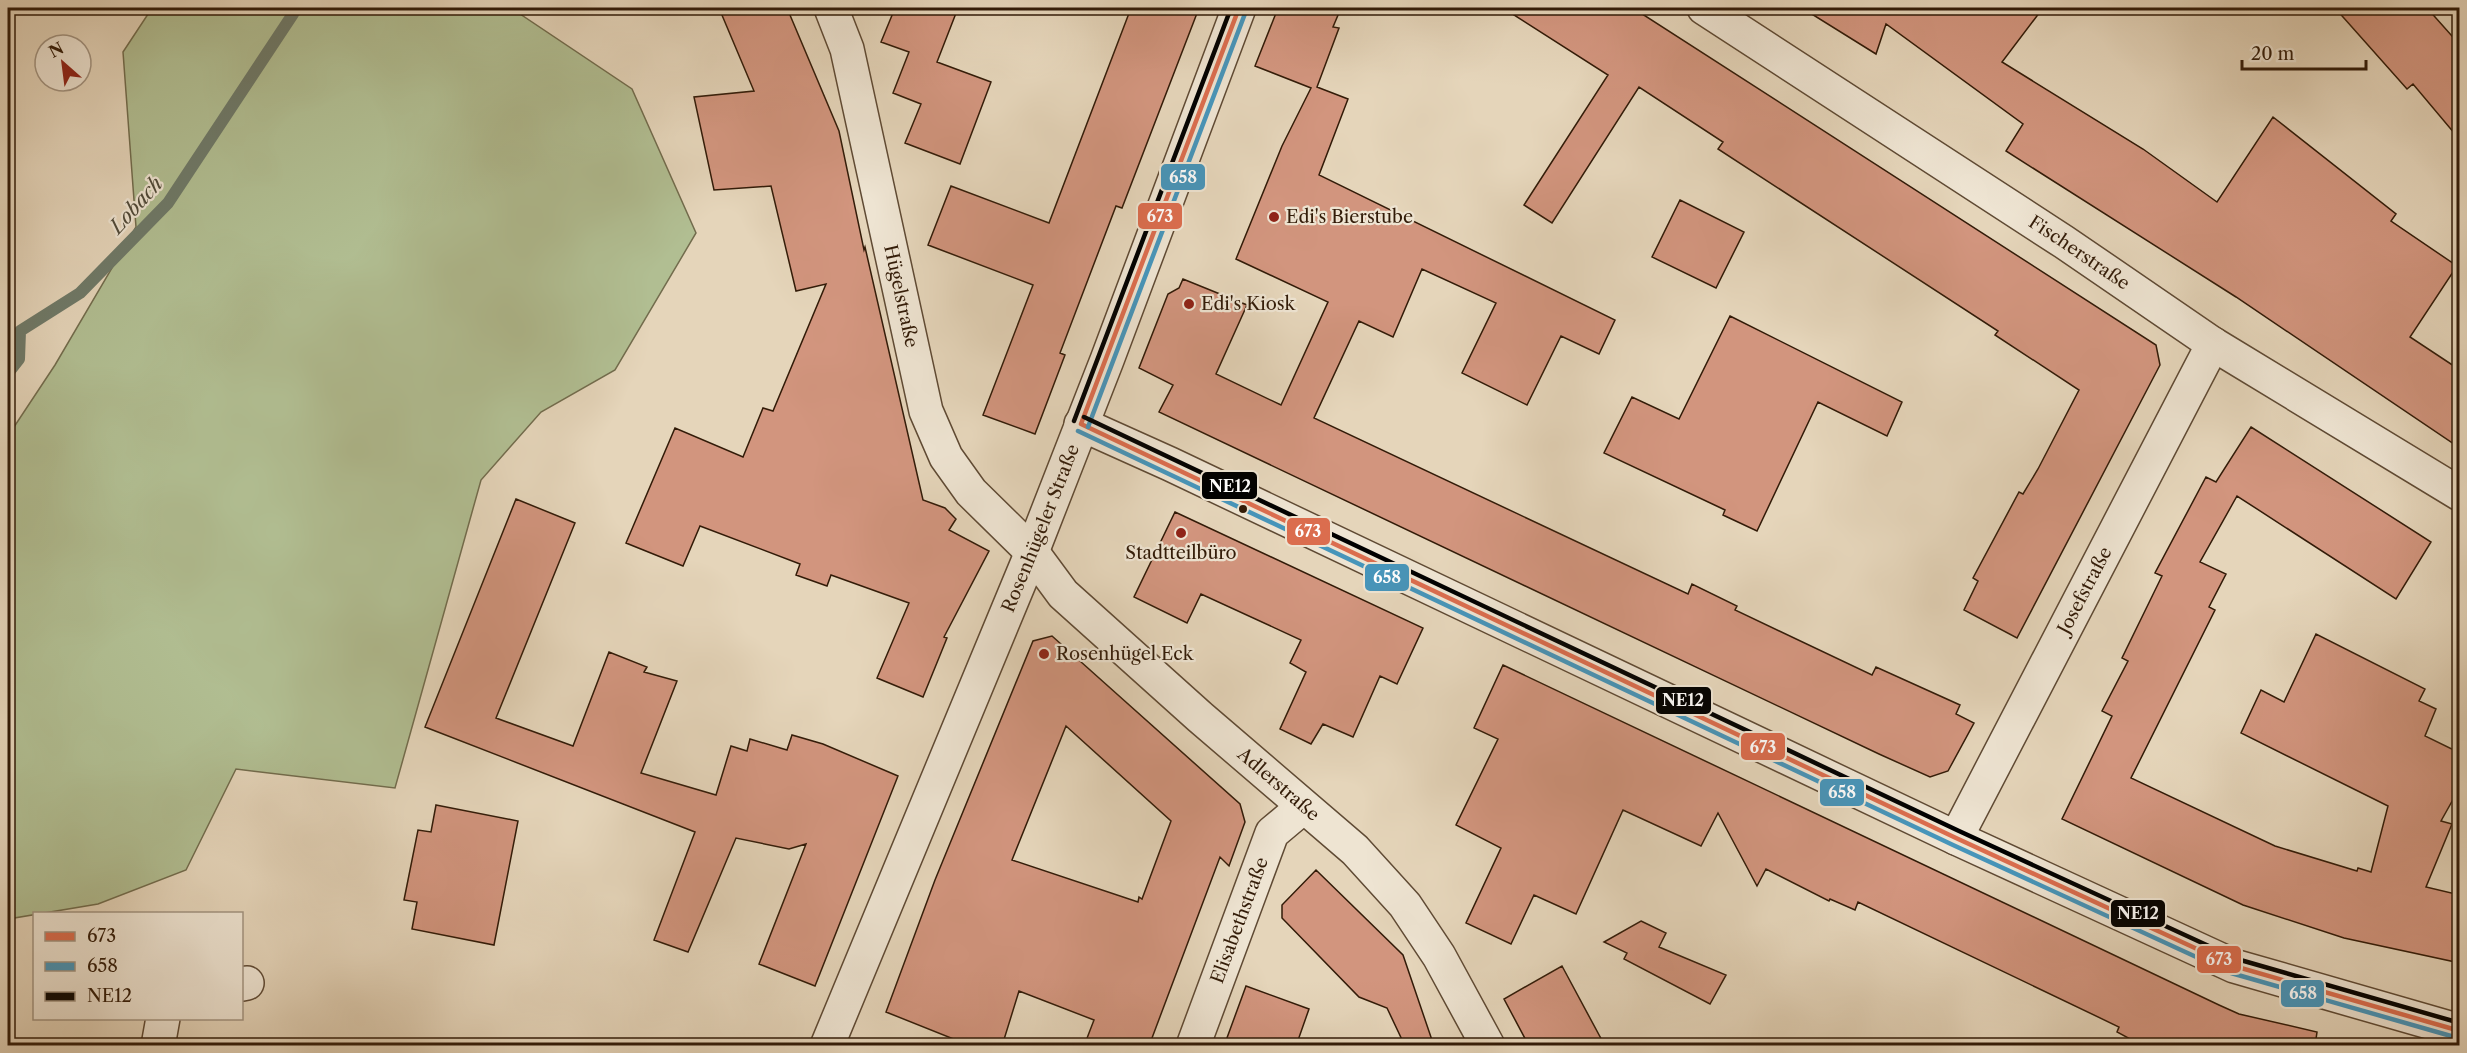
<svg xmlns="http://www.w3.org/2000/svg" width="2467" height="1053" font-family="'Libre Caslon Text',serif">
<rect width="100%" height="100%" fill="#e5d5ba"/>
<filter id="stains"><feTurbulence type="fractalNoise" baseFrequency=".00333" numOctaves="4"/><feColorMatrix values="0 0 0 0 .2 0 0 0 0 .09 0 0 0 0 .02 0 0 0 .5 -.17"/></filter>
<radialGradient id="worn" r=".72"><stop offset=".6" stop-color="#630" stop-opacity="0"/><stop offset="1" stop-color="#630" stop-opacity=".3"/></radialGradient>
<path fill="#b1be92" stroke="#726c4d" stroke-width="1.5" d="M 152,8 L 511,8 L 632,89 L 696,233 L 615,370 L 541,412 L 481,480 L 395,788 L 236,769 L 186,870 L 98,904 L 8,919 L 8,436 L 55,365 L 136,227 L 123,52 Z"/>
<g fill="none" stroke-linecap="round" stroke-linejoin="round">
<path stroke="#6f7a69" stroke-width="12" d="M 8,373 L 19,359 L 20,331 L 80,293 L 168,203 L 293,14 L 294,8"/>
</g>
<path fill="#d2957e" stroke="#321b08" stroke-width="1.5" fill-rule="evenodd" d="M 719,8 L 787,8 L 839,131 L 864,250 L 865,247 L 923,500 L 945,508 L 956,519 L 949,530 L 989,551 L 944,637 L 947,638 L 923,697 L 877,678 L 909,603 L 831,575 L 827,586 L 796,575 L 800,564 L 700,526 L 683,566 L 626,543 L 675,428 L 743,457 L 763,408 L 773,411 L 826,284 L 796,291 L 771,186 L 714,190 L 694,97 L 754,91 Z
M 895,8 L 958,8 L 937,62 L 991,82 L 960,164 L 905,143 L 921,104 L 893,93 L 909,52 L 881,42 Z
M 1131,8 L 1199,8 L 1122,208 L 1116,206 L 1060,353 L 1065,355 L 1035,434 L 983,415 L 1033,285 L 928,245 L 951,186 L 1049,223 Z
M 1278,8 L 1341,8 L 1333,27 L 1339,28 L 1317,87 L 1348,99 L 1319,175 L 1615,320 L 1599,354 L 1561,336 L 1527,405 L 1462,373 L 1496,303 L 1422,269 L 1393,337 L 1359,321 L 1314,418 L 1688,594 L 1692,584 L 1737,606 L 1735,610 L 1872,675 L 1876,667 L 1960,705 L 1956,714 L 1974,723 L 1948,771 L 1930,777 L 1879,754 L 1159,412 L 1173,385 L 1139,368 L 1168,294 L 1179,288 L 1183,279 L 1247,305 L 1216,374 L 1281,405 L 1328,302 L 1236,259 L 1282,146 L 1311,88 L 1255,66 Z
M 1503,8 L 1633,8 L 2156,345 L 2160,365 L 2017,638 L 1964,610 L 1978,581 L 1973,578 L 2019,492 L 2023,494 L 2038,469 L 2079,390 L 1995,335 L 1998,331 L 1718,149 L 1723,142 L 1639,87 L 1552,223 L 1524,205 L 1608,75 Z
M 1802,8 L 2043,8 L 2002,62 L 2143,149 L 2217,202 L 2273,117 L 2396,214 L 2391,221 L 2457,266 L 2410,337 L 2460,370 L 2460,448 L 2236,297 L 2006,151 L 2023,124 L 1886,24 L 1876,54 Z
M 2335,8 L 2427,8 L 2460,45 L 2460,140 L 2413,84 L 2407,89 Z
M 1680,200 L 1744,232 L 1716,288 L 1652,257 Z
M 1730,316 L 1902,402 L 1887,436 L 1818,402 L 1757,531 L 1723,515 L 1725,510 L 1604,453 L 1632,397 L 1679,419 Z
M 2251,427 L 2431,542 L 2396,599 L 2237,496 L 2200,562 L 2226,574 L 2209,607 L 2215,610 L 2131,778 L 2275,846 L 2357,871 L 2358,868 L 2371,872 L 2388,806 L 2241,733 L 2261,690 L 2284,702 L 2316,634 L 2425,689 L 2419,701 L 2436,709 L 2425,736 L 2460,753 L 2460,787 L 2441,821 L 2452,824 L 2426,887 L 2460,895 L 2460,963 L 2344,938 L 2243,905 L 2062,819 L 2112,716 L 2102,711 L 2128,661 L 2122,658 L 2162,576 L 2155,573 L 2206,477 L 2216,482 Z
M 516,499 L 575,523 L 496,718 L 573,746 L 609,652 L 647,667 L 644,672 L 677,681 L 641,773 L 716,795 L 731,746 L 747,751 L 750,739 L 787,750 L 792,735 L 823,744 L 898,776 L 815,986 L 759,964 L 806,844 L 789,849 L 736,838 L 688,952 L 654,940 L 695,832 L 425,727 Z
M 1175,512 L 1423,628 L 1397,684 L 1380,676 L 1353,737 L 1323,724 L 1311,744 L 1280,729 L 1306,672 L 1290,663 L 1301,640 L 1201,594 L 1187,623 L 1134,597 Z
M 1052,636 L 1240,804 L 1245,822 L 1229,866 L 1220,857 L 1149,1046 L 1084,1046 L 1094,1020 L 1019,991 L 1002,1046 L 971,1046 L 886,1012 L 935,880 L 1033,641 ZM 1066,726 L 1171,821 L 1142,899 L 1139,897 L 1138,902 L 1012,860 Z
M 1503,665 L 2219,1005 L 2239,1014 L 2317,1032 L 2315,1046 L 2143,1046 L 2117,1032 L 2119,1027 L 1858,902 L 1855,910 L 1830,899 L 1829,901 L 1766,869 L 1757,886 L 1718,813 L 1701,846 L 1623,810 L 1576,914 L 1534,895 L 1511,944 L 1466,923 L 1501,848 L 1456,825 L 1498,739 L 1474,728 Z
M 436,805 L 518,821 L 494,945 L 412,929 L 417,902 L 404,900 L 418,830 L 431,832 Z
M 1316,870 L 1403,955 L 1434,1046 L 1405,1046 L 1387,1008 L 1359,997 L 1282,918 L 1282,905 Z
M 1641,921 L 1666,933 L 1659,947 L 1726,975 L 1710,1004 L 1624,959 L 1627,953 L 1604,942 Z
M 1562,966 L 1605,1046 L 1529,1046 L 1504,999 Z
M 1246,986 L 1309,1009 L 1296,1046 L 1224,1046 Z"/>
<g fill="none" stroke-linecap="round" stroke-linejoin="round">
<g stroke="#5f4a34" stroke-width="36">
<g id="minor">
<path id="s1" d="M 831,8 L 847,49 L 926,411 L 946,457 L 971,492 L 1032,552 L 1063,594 L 1200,717 L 1355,850 L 1405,905 L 1439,956 L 1488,1046"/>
<path id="s2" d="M 1704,8 L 2064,242 L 2213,344 L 2460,494"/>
<path d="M 1081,424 L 1170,464 L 1956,838 L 2234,966 L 2460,1031"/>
<path id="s3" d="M 1956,838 L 2213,344"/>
<path d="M 242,984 L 247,983"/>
<path d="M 158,1046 L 163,1018"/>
<path id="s4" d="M 827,1046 L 1032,552 L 1107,360 L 1239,8"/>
<path id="s5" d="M 1193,1046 L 1272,833 L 1303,807"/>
</g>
</g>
<use href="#minor" stroke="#eee4d2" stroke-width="33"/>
<g stroke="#eee4d2" stroke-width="9">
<path id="bus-1" d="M 1081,424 L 1956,838 L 2234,966 L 2460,1031
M 1081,424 L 1239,8"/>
</g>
<g stroke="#eee4d2" stroke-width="9">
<path id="bus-2" d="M 1088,427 L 1246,11
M 1078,431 L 1953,845 L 2231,973 L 2458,1038"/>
</g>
<g stroke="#eee4d2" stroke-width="9">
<path id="bus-3" d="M 1084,417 L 1959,831 L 2237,959 L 2460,1023
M 1074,421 L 1231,8"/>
</g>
<use href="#bus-1" stroke="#db6d4e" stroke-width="4.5"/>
<use href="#bus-2" stroke="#4795ba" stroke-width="4.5"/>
<use href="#bus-3" stroke="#000" stroke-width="4.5"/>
</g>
<g fill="#8f2418" stroke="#eee4d2" stroke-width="2">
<circle cx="1274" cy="217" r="6"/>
<circle cx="1189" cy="304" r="6"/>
<circle cx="1181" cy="533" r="6"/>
<circle cx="1044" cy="654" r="6"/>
</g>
<circle fill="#321b08" stroke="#eee4d2" stroke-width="2" cx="1243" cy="509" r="5"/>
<g text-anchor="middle" stroke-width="4.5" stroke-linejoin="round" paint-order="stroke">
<g font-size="18" fill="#321b08" stroke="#eee4d2" text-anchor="start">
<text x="1286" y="223">Edi's Bierstube</text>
<text x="1201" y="310">Edi's Kiosk</text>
<text x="1181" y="559" text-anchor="middle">Stadtteilbüro</text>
<text x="1056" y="660">Rosenhügel Eck</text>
</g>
<g font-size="18" fill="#321b08" stroke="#eee4d2">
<text dy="6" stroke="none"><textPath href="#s2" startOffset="448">Fischerstraße</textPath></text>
<text dy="6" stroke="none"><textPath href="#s1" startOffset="297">Hügelstraße</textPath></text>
<text dy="6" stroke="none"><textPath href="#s4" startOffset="560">Rosenhügeler Straße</textPath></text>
<text dy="6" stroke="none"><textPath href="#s3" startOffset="279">Josefstraße</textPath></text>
<text dy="6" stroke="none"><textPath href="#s1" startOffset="933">Adlerstraße</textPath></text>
<text dy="6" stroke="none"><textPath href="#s5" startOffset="134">Elisabethstraße</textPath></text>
</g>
<g font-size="20" font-style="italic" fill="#504a39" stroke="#eee4d2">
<text transform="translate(136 205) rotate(-48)" y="7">Lobach</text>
</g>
</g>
<g stroke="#eee4d2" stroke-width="2">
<rect x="1160" y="163" width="46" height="28" rx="6" fill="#4795ba"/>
<rect x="1137" y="202" width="46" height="28" rx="6" fill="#db6d4e"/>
<rect x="1201" y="471" width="57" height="29" rx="6" fill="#000"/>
<rect x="1286" y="517" width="45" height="29" rx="6" fill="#db6d4e"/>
<rect x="1364" y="563" width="46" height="29" rx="6" fill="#4795ba"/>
<rect x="1655" y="686" width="57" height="29" rx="6" fill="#000"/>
<rect x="1740" y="732" width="46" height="29" rx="6" fill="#db6d4e"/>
<rect x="1819" y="778" width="46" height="29" rx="6" fill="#4795ba"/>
<rect x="2110" y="899" width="56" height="29" rx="6" fill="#000"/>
<rect x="2196" y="945" width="46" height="29" rx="6" fill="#db6d4e"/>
<rect x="2280" y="979" width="45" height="29" rx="6" fill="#4795ba"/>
</g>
<g font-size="16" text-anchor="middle" font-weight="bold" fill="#fff">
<text x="1183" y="183">658</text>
<text x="1160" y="222">673</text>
<text x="1230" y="492">NE12</text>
<text x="1308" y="537">673</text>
<text x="1387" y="583">658</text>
<text x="1683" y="706">NE12</text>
<text x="1763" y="753">673</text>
<text x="1842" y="798">658</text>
<text x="2138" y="919">NE12</text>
<text x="2219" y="965">673</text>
<text x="2303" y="999">658</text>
</g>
<rect width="2467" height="1053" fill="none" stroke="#e5d5ba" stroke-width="30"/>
<rect x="9" y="9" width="2449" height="1035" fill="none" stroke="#321b08" stroke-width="3"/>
<rect x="15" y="15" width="2437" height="1023" fill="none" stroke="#321b08" stroke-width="1.5"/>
<rect x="33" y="912" width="210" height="108" fill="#eee4d2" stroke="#a39481" stroke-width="1.5"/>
<rect x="45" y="932" width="30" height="9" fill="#db6d4e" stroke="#a39481" stroke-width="1.5"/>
<text x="87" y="942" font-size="18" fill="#321b08">673</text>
<rect x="45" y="962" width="30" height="9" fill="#4795ba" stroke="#a39481" stroke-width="1.5"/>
<text x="87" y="972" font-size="18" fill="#321b08">658</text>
<rect x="45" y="992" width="30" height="9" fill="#000000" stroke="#a39481" stroke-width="1.5"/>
<text x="87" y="1002" font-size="18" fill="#321b08">NE12</text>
<g transform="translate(63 63) rotate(332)"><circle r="28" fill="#eee4d2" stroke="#a39481" stroke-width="1.5"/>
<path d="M0-4.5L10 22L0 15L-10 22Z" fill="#8f2418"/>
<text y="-9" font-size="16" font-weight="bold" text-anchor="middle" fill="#321b08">N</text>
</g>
<path d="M2242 60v9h124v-9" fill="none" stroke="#321b08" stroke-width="3"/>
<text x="2251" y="60" font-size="18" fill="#321b08" stroke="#eee4d2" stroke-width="4.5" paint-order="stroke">20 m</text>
<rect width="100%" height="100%" filter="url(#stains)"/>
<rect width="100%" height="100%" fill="url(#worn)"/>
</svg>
